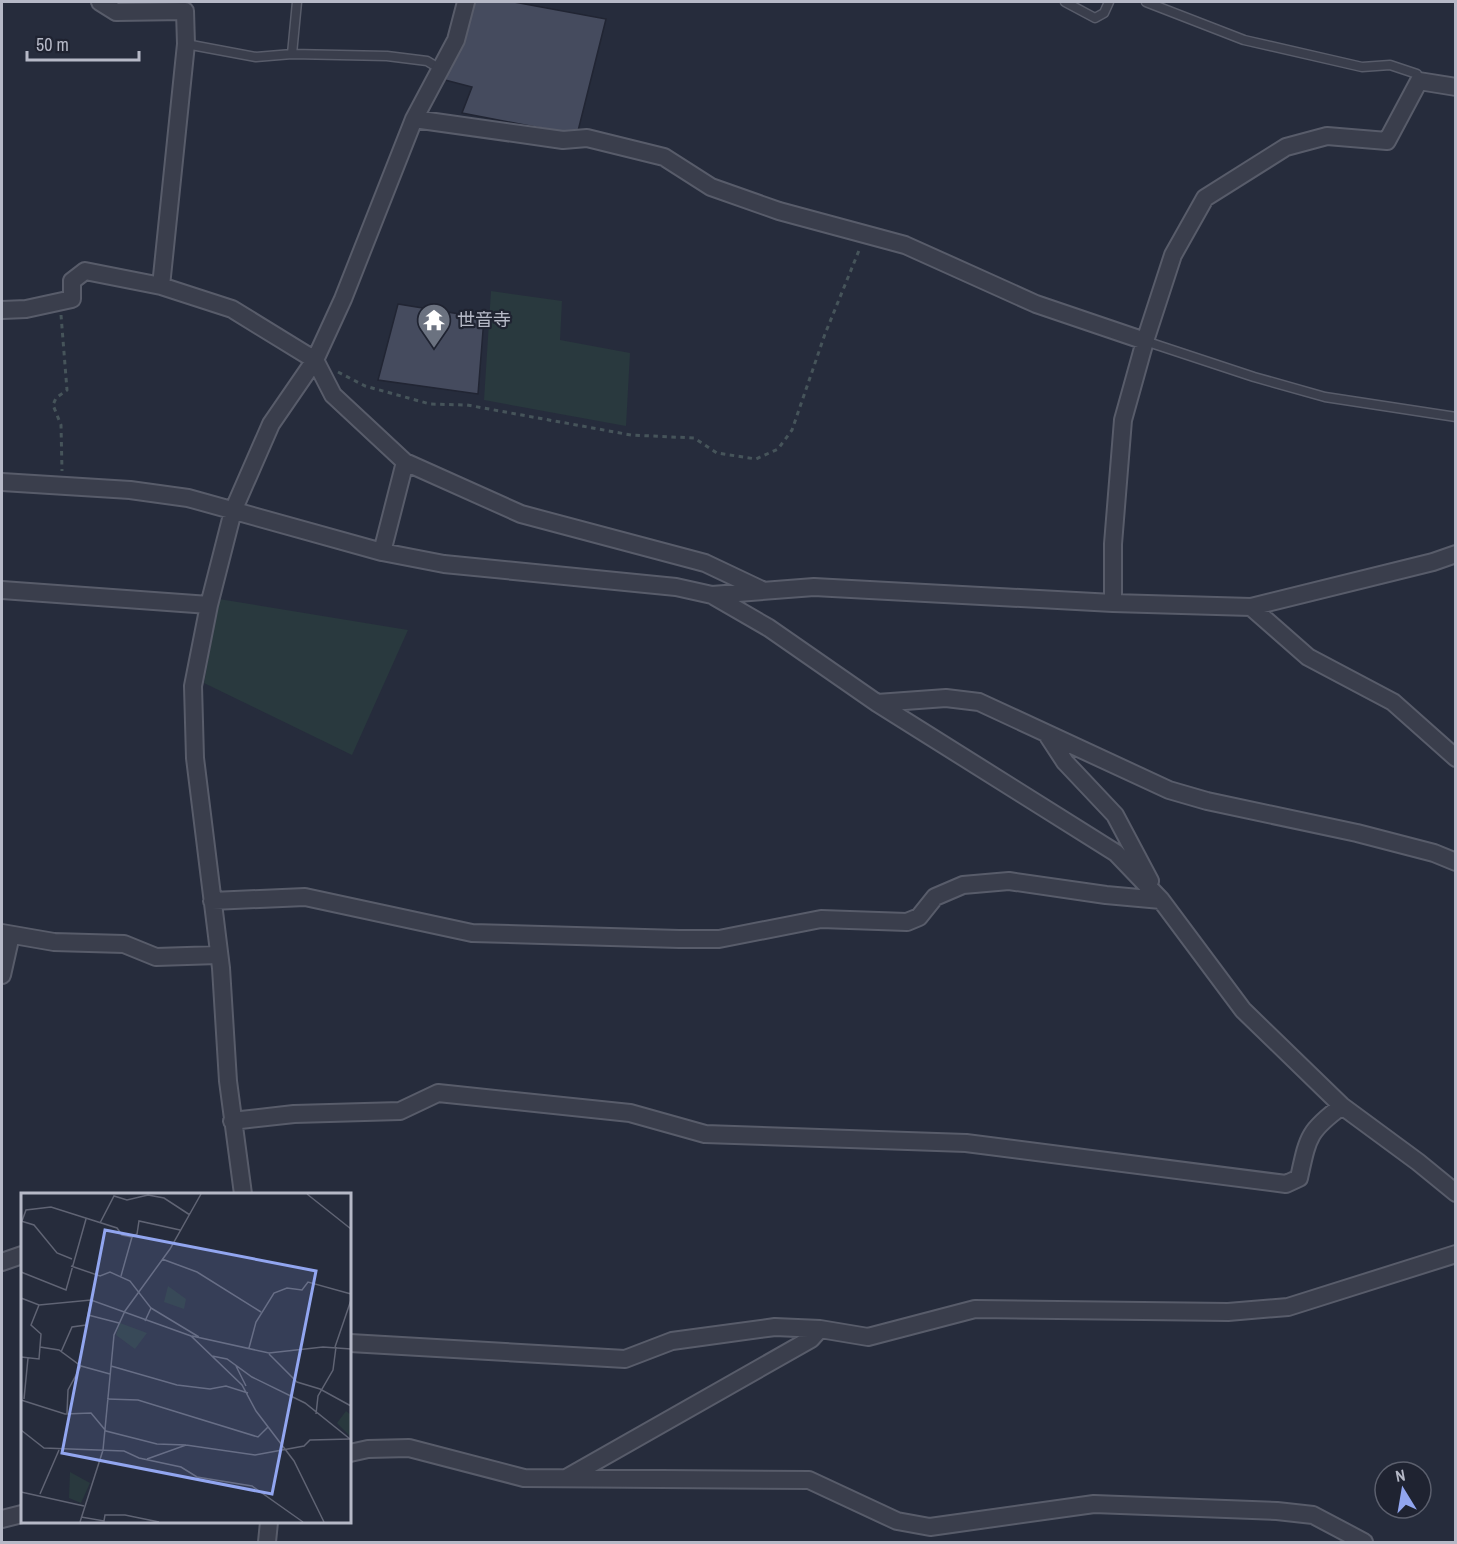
<svg xmlns="http://www.w3.org/2000/svg" width="1457" height="1544" font-family="'Archivo Narrow','Noto Sans JP',sans-serif">
<rect width="100%" height="100%" fill="#262c3c"/>
<path fill="#29393e" d="M 491,291 L 562,301 L 560,340 L 630,353 L 626,426 L 484,400 Z
M 219,599 L 408,630 L 352,755 L 204,683 Z"/>
<path fill="#454b5e" stroke="#212533" stroke-width="1.5" d="M 470,2 L 514,2 L 606,19 L 577,135 L 462,113 L 472,87 L 445,80 Z
M 398,304 L 484,318 L 478,394 L 378,380 Z"/>
<g fill="none" stroke-linecap="round" stroke-linejoin="round">
<g stroke="#585c6a" stroke-width="11">
<path id="lane" d="M 1065,2 L 1095,18 L 1104,13 L 1109,2
M 1146,2 L 1244,40 L 1362,67 L 1390,65 L 1417,74 L 1419,81
M 186,44 L 256,57 L 292,54 L 387,56 L 427,61 L 442,70
M 292,54 L 297,2
M 1145,341 L 1254,377 L 1325,397 L 1456,417"/>
</g>
<g stroke="#585c6a" stroke-width="20">
<path id="street" d="M 100,2 L 116,12 L 185,11 L 186,44 L 161,286
M 414,119 L 563,140 L 587,138 L 664,157 L 711,187 L 779,211 L 905,245 L 1036,304 L 1145,341
M 2,310 L 26,309 L 72,299 L 72,281 L 85,271 L 161,286 L 232,309 L 315,360 L 333,395 L 405,462 L 382,552
M 405,462 L 521,514 L 705,563 L 762,590
M 2,482 L 130,490 L 188,498 L 382,552 L 444,564 L 676,587 L 712,595 L 769,628 L 877,703 L 1116,853 L 1161,900 L 1243,1010 L 1342,1106 L 1418,1162 L 1456,1193
M 2,590 L 209,605
M 712,595 L 814,587 L 1113,603 L 1251,607 L 1433,562 L 1456,554
M 1113,603 L 1113,544 L 1123,420 L 1145,341 L 1173,255 L 1205,198 L 1286,147 L 1327,136 L 1387,141 L 1419,81 L 1456,87
M 1251,607 L 1308,657 L 1393,702 L 1456,758
M 877,703 L 946,698 L 979,702 L 1169,790 L 1207,801 L 1357,833 L 1434,853 L 1456,862
M 1048,736 L 1065,762 L 1115,815 L 1150,881
M 212,901 L 305,897 L 472,933 L 679,939 L 719,939 L 821,919 L 907,922 L 919,917 L 935,897 L 963,885 L 1009,881 L 1106,895 L 1161,900
M 2,933 L 54,942 L 124,944 L 156,957 L 218,955
M 2,975 L 11,935
M 232,1121 L 294,1114 L 400,1111 L 438,1093 L 630,1113 L 705,1134 L 966,1143 L 1286,1184 L 1299,1178 C 1308,1137 1308,1131 1342,1106
M 243,1194 L 228,1081 L 221,968 L 195,758 L 193,686 L 209,605 L 233,511 L 271,424 L 315,360 L 343,299 L 414,119 L 456,40 L 466,2
M 2,1262 L 22,1255
M 350,1343 L 625,1359 L 672,1341 L 775,1327 L 820,1329
M 350,1453 L 368,1449 L 409,1448 L 524,1478 L 809,1480 L 897,1521 L 930,1527 L 1094,1504 L 1277,1511 L 1313,1515 L 1364,1542
M 568,1477 L 811,1339 L 820,1329 L 868,1337 L 975,1309 L 1228,1312 L 1288,1307 L 1456,1254
M 2,1519 L 22,1514
M 267,1542 L 269,1522"/>
</g>
<path stroke="#46545a" stroke-width="3" stroke-dasharray="4.5 4.5" stroke-linecap="butt" d="M 61,315 L 67,390 L 56,398 L 53,405 L 61,425 L 62,471
M 338,372 L 365,386 L 430,404 L 467,405 L 631,435 L 694,438 L 717,453 L 756,459 L 778,449 L 792,430 L 825,334 L 860,248"/>
<use href="#lane" stroke="#3a3e4c" stroke-width="8"/>
<use href="#street" stroke="#3a3e4c" stroke-width="16"/>
</g>
<defs>
<g id="temple-pin" transform="scale(1.725)"><path d="M0 17L-7.5 6A9.5 9.5 0 1 1 7.5 6Z" fill="#6b7280" stroke="#1f2331"/><path d="M0-6L5-2H3V0L6.5 2.5H4V6H1.5V3h-3V6H-4V2.5H-6.5L-3 0V-2H-5Z" fill="#fff"/></g>
</defs>
<g fill-rule="evenodd">
<use href="#temple-pin" x="434" y="320"/>
</g>
<g text-anchor="middle" stroke-width="4.5" stroke-linejoin="round" paint-order="stroke">
<g font-size="18" fill="#b6b9c7" stroke="#1f2331" text-anchor="start">
<text x="457" y="326">世音寺</text>
</g>
</g>
<g transform="translate(21 1193)">
<rect width="330" height="330" fill="#262c3c"/>
<path d="M 147,93 L 165,106 L 163,116 L 143,109 ZM 99,130 L 126,140 L 114,156 L 95,142 ZM 325,218 L 330,222 L 330,244 L 316,230 ZM 49,279 L 69,290 L 60,310 L 48,305 Z" fill="#29393e"/>
<path fill="none" stroke="#606474" stroke-width="1.5" d="M 286,1 L 330,36M 0,28 L 13,32 L 36,60 L 51,66M 1,28 L 5,17 L 30,14 L 96,35 L 101,42 L 111,44 L 100,83M 79,30 L 93,3 L 106,7 L 127,2 L 143,5 L 169,22M 111,44 L 116,41 L 118,28 L 159,37M 141,66 L 176,79 L 240,119M 50,73 L 79,83 L 89,79 L 109,88 L 130,115 L 124,128M 0,79 L 45,97 L 65,26M 0,105 L 18,112 L 70,107 L 170,143 L 221,192 L 235,218 L 273,268 L 303,329M 130,115 L 178,144M 67,122 L 98,130M 171,143 L 248,160 L 302,154 L 330,156M 19,154 L 38,157 L 60,173 L 89,181M 314,154 L 330,107M 228,155 L 235,129 L 253,100 L 266,95 L 281,97 L 287,89 L 330,101M 40,159 L 51,134 L 65,132 L 70,107M 248,161 L 276,189 L 299,196 L 330,213M 191,163 L 206,166 L 231,184 L 284,210 L 329,246M 0,164 L 18,166 L 20,141 L 10,132 L 18,112M 90,173 L 156,192 L 189,196 L 205,193 L 227,200M 215,173 L 225,193M 3,206 L 7,165M 86,206 L 117,207 L 237,244 L 247,234M 0,207 L 44,221 L 70,220 L 85,238 L 136,251 L 165,252M 46,220 L 47,197 L 60,173M 295,221 L 297,203 L 312,177 L 315,154M 0,237 L 23,255 L 103,258 L 118,265 L 160,274 L 176,284 L 231,293 L 282,329M 126,266 L 165,252 L 234,262 L 283,253 L 289,247 L 330,246M 0,299 L 63,313M 19,301 L 38,257M 60,324 L 83,328 L 84,322 L 104,322 L 138,329M 59,329 L 82,257 L 93,142 L 104,118 L 149,56 L 180,1"/>
<path fill="#92a6f0" fill-opacity="0.15" stroke="#92a6f0" stroke-width="3" d="M 84,37 L 295,78 L 251,301 L 41,260 Z"/>
<rect width="330" height="330" fill="none" stroke="#b6b9c7" stroke-width="3"/>
</g>
<rect width="1457" height="1544" fill="none" stroke="#b6b9c7" stroke-width="6"/>
<g transform="translate(1403 1490) rotate(349)"><circle r="28" fill="#1f2331" stroke="#5b5f6d" stroke-width="1.5"/>
<path d="M0-4.5L10 22L0 15L-10 22Z" fill="#92a6f0"/>
<text y="-9" font-size="16" font-weight="bold" text-anchor="middle" fill="#b6b9c7">N</text>
</g>
<path d="M27 51v9h112v-9" fill="none" stroke="#b6b9c7" stroke-width="3"/>
<text x="36" y="51" font-size="18" fill="#b6b9c7" stroke="#1f2331" stroke-width="4.5" paint-order="stroke">50 m</text>
</svg>
